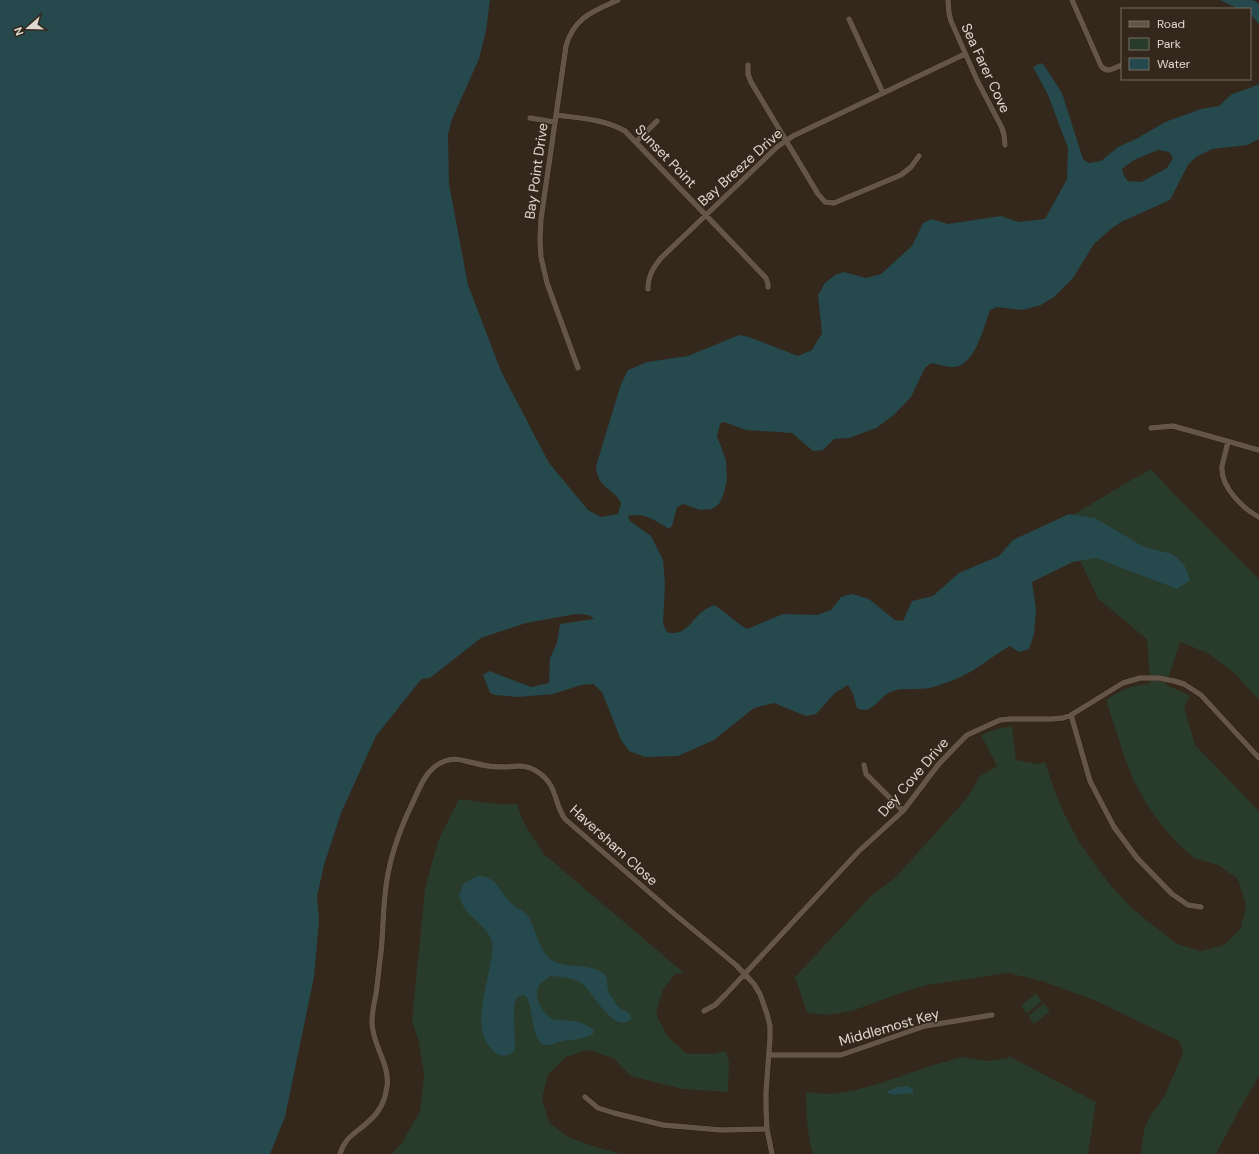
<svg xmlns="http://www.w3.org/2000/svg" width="1259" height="1154" font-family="'DM Sans',sans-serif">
<rect width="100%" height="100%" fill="#34271b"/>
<path fill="#293b2a" d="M 1151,469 L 1173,493 L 1259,579 L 1259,700 L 1235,674 L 1208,653 L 1180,642 L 1166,685 L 1178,690 L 1190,696 L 1184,707 L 1195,745 L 1259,811 L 1259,1076 L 1242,1105 L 1216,1154 L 1141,1154 L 1144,1129 L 1150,1116 L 1164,1097 L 1183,1053 L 1179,1041 L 1096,1001 L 1045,982 L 1008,973 L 928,985 L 901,993 L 852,1011 L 830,1015 L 807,1013 L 797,983 L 794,978 L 871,896 L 895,878 L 967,798 L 980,776 L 997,766 L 981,735 L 996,729 L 1012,726 L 1016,760 L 1039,764 L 1045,762 L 1054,789 L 1065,815 L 1078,840 L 1095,865 L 1112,887 L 1133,909 L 1177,944 L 1200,951 L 1224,945 L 1241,928 L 1246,905 L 1238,879 L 1218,865 L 1194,858 L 1175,841 L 1160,823 L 1146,803 L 1133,779 L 1125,759 L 1106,700 C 1121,690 1131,685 1150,684 L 1147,639 L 1098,599 L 1062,522 L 1124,484 Z
M 459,799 L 498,804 L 517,804 L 524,823 L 544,854 L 684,973 L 675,974 L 663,990 L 656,1014 L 668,1037 L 687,1054 L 713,1054 L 725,1051 L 729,1061 L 728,1092 L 682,1089 L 631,1076 L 613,1058 L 588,1050 L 566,1057 L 548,1075 L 542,1099 L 549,1122 L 568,1137 L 596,1147 L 621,1154 L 392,1154 L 403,1141 L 420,1111 L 424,1075 L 419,1043 L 412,1020 L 425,889 L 438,841 Z
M 1036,993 L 1042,1001 L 1027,1014 L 1021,1006 Z
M 1044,1003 L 1050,1011 L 1034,1024 L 1028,1016 Z
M 964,1057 L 989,1061 L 1011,1057 L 1096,1102 L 1088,1154 L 813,1154 C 807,1133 806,1113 806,1092 C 815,1093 827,1095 836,1093 C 881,1088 920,1066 964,1057 Z"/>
<path fill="#25494c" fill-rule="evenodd" d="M 0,0 L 490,0 L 486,31 L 479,59 L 452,119 L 448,135 L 449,184 L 468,285 L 501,371 L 549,463 L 588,510 L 601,517 L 618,514 L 621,503 C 612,486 598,490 596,466 L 621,384 L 628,370 L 647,362 L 688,356 L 739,335 L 749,337 L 798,356 L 812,350 L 822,333 L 818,295 L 825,283 L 835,275 L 844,272 L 866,278 L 881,274 L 912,246 L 923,223 L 932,219 L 948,224 L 1001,216 L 1019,222 L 1045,219 L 1067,179 L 1068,148 L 1048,95 L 1033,67 L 1041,63 L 1044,65 L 1062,93 L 1083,159 L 1089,163 L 1101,161 L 1118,147 L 1136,139 L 1165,122 L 1201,109 L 1219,106 L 1232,94 L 1250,88 L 1259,84 L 1259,139 L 1247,145 L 1212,149 L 1196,157 L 1188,165 L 1170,200 L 1121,222 L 1111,229 L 1094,244 L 1073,278 L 1054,297 L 1041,305 L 1023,310 L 997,307 L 990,310 C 984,326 975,367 953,367 C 946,367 938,364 931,363 L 925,368 L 911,397 L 894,415 L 876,428 L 849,438 L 834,439 L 823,450 L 813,451 L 792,433 L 746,430 L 724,422 L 720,424 L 717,436 L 726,460 L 727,480 L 724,493 L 719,504 L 712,509 L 700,510 L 683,504 L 677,507 L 672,526 L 669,529 C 656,521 644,512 628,516 L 630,521 L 651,536 L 663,560 L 665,584 L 663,624 L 667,632 C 686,637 691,620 703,611 C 706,608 711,607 714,605 C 726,612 735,622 747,629 L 783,614 L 817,615 L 831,610 L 841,597 L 852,594 L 869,599 L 895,620 L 903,621 L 912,601 L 933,596 L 959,573 L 999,556 L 1013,540 L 1069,514 L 1095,518 L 1144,547 L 1172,554 L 1184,564 L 1190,580 L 1177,589 L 1096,558 L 1073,562 L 1032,582 L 1036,610 L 1034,634 L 1029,649 L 1019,652 L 1010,646 C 997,653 985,663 972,671 C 962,677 944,684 933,687 C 920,691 905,687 893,691 C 879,695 874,716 857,708 L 853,694 L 848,685 L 835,693 L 816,714 L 806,716 L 774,703 L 754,708 L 714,740 L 678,756 L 645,757 L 629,751 L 621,740 L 602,692 L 593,684 L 581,685 L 553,694 L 518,697 L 495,695 L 490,693 L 483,675 L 489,671 L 531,687 L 549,683 L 550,658 L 557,643 L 560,624 L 594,619 L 589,615 L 576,614 L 526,623 L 481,638 L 430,678 L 422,679 L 419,682 L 376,736 L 341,813 L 324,865 L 317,897 L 319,920 L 314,977 L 285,1117 L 270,1154 L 0,1154 ZM 1158,150 L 1169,152 L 1173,158 L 1167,168 L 1141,182 L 1128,181 L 1124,176 L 1122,169 L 1134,160 Z
M 1220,0 L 1253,0 L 1259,4 L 1259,24 L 1250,14 L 1250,9 L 1239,9 Z
M 478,876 C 496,875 501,894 512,904 C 520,911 527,911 531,922 C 537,934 539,947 548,957 C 562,971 591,961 605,975 C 609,980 606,985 608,990 C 608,993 612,998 614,1000 C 615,1003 617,1005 619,1007 C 623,1012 631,1010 631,1019 C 614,1036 593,991 581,983 C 572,977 560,977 550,976 C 547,979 543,981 540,984 C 532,995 541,1013 553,1019 C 555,1020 559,1020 562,1020 C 574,1021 585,1021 594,1031 L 593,1034 C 584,1040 573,1039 563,1041 C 557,1042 550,1046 545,1045 C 531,1043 534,1005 525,995 C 517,995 515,1001 514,1007 L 515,1050 C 511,1055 506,1057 499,1055 C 495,1053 491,1049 488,1045 C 473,1024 487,987 490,964 C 492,957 493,950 492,942 C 489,929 473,920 465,909 C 462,905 461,900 459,895 L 464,883 Z
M 908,1086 L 913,1089 L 913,1093 L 893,1095 L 888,1093 L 888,1091 L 897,1087 Z"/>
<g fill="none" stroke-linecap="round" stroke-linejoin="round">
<g stroke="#1b0f05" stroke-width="6">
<path id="minor" d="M 948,0 L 949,13 L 951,21 L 977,80 L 1002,128 L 1004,135 L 1005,145
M 1072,0 L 1101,66 C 1107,74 1114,68 1122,65
M 849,19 L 883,93
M 748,65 L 748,74 L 751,82 L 818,194 L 825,202 L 834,203 L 901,175 L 911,167 L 919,156
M 556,115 C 579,118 604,119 625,131 L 744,255 L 766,278 L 768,284 L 768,287
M 530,118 L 555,122
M 636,142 L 657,121
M 648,289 C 648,276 653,268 661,258 L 777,147 L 793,136 L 965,54
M 578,368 L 547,283 L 541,257 L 540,240 L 541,219 L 566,46 C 574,17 594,11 618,0
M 1151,428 L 1173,426 L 1259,450
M 1228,442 C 1226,450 1224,458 1222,466 C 1220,486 1243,509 1259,517
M 1071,715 L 1090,781 L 1114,827 L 1137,858 L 1172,894 L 1188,905 L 1201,907
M 864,765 L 866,774 L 903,811
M 704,1011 L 715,1005 L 726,994 L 859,851 L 903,811 L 938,765 L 958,744 L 967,735 L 1000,720 L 1011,719 L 1052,719 L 1063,718 L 1071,715 L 1123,683 L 1140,678 L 1159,678 L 1174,681 L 1184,684 L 1201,695 L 1259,758
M 769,1055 L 841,1055 L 925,1026 L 992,1015
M 585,1097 L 598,1108 L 614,1113 L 663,1125 L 721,1130 L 767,1129
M 340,1154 C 345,1136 357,1133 369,1121 C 379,1113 385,1100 387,1087 C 390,1063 373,1047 372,1023 C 372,1014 374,1003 376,994 C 378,980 379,966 381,952 C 383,933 383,913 385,895 C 388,861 399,830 414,800 C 421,784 428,767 445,761 C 456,757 464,761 474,763 C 484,766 494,767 504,767 C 509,767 514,766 519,766 C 532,766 545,775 551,786 C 557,797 557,808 565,819 L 672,912 L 736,965 L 754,984 L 760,994 L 767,1014 L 770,1026 L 770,1038 L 766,1092 L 766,1109 L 767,1129 L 772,1154"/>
</g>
<use href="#minor" stroke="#645548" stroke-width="5.5"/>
</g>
<g text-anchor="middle" stroke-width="3" stroke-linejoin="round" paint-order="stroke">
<g font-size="14" fill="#e1d8d0" stroke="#34271b">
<text transform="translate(986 68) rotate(65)" y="5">Sea Farer Cove</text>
<text transform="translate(666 156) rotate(46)" y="5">Sunset Point</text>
<text transform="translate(740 167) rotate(-42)" y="5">Bay Breeze Drive</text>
<text transform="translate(536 171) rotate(-82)" y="5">Bay Point Drive</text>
<text transform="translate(913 777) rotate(-49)" y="5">Dey Cove Drive</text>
<text transform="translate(614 845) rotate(42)" y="5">Haversham Close</text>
<text transform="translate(889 1027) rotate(-16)" y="5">Middlemost Key</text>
</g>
</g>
<rect x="1121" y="8" width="130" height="72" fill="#34271b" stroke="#796e63"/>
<rect x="1129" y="21" width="20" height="6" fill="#645548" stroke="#796e63"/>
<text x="1157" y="28" font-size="12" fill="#e1d8d0">Road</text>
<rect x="1129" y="38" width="20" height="12" fill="#293b2a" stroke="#796e63"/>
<text x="1157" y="48" font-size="12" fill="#e1d8d0">Park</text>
<rect x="1129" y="58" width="20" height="12" fill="#25494c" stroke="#796e63"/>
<text x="1157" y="68" font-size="12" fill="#e1d8d0">Water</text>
<g transform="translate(28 28) rotate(250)" stroke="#34271b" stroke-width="3" paint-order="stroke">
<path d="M0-3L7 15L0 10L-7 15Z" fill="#e1d8d0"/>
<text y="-6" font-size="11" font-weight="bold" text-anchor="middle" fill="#e1d8d0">N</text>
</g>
</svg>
